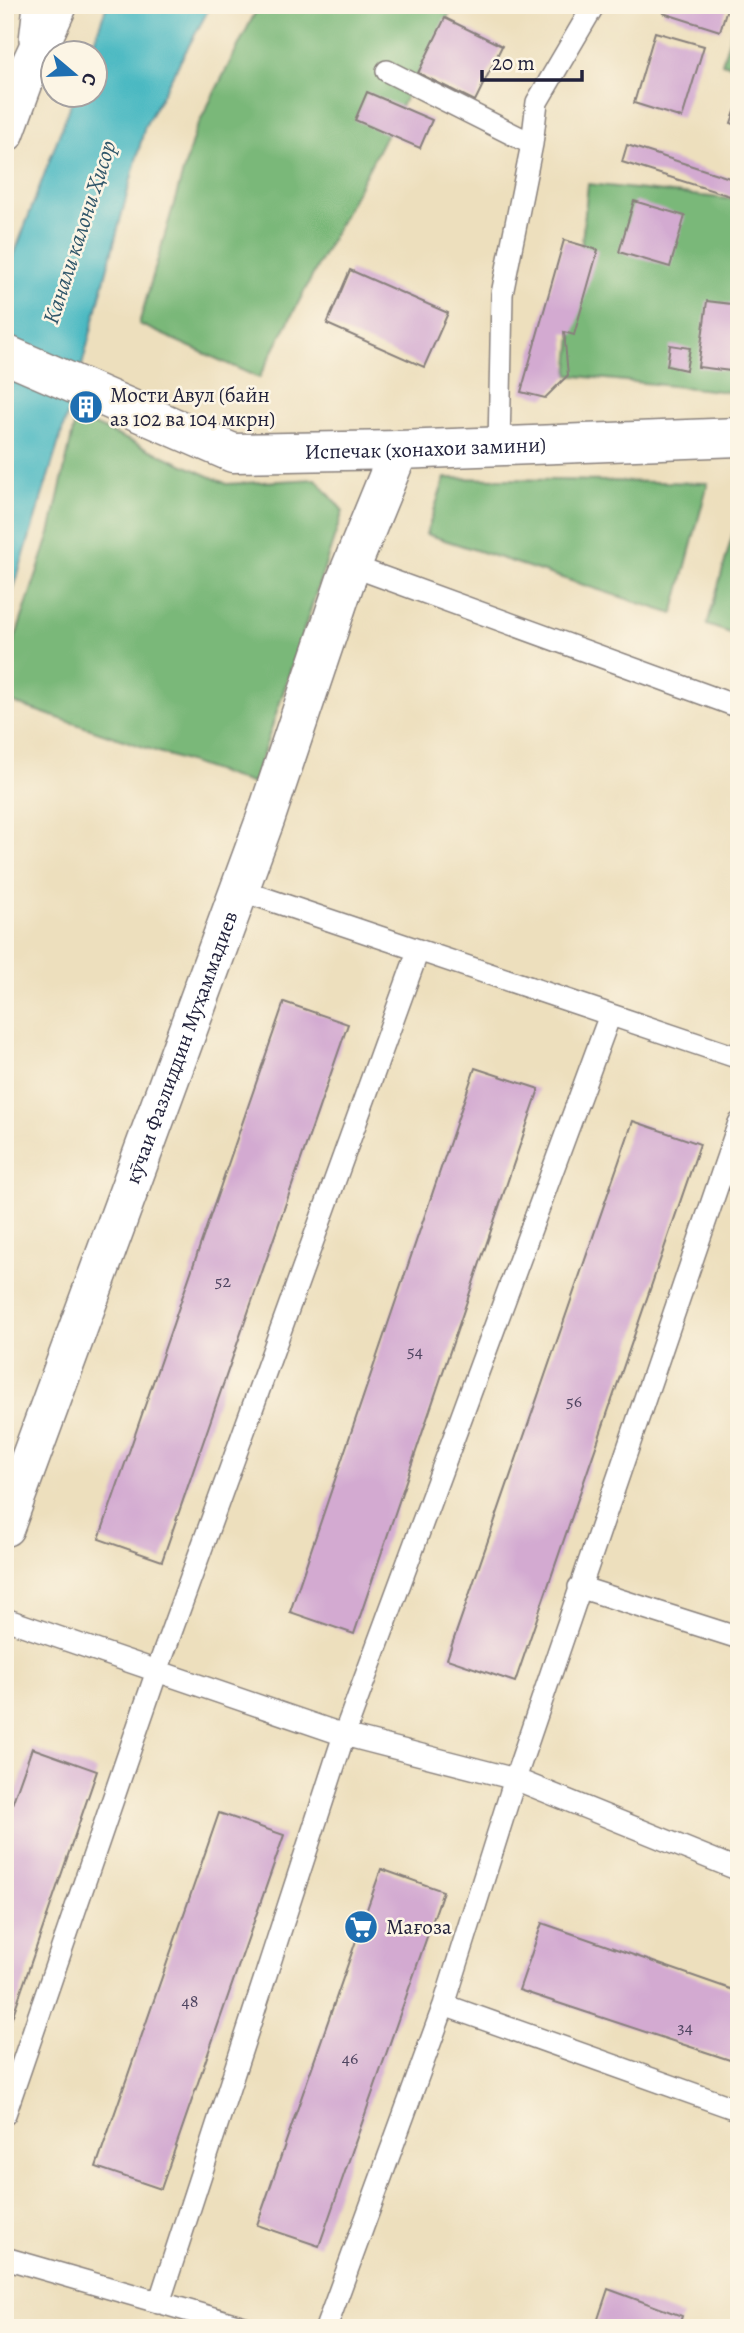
<svg xmlns="http://www.w3.org/2000/svg" width="744" height="2333" font-family="Alegreya,serif">
<rect width="100%" height="100%" fill="#fcf5e5"/>
<filter id="ink" filterUnits="userSpaceOnUse"><feTurbulence type="fractalNoise" baseFrequency=".0143" numOctaves="2"/><feDisplacementMap in="SourceGraphic" scale="14" xChannelSelector="R" yChannelSelector="G"/><feConvolveMatrix kernelMatrix="1 2 1 2 8 2 1 2 1" color-interpolation-filters="sRGB"/></filter>
<filter id="wash" filterUnits="userSpaceOnUse"><feTurbulence type="fractalNoise" baseFrequency=".00686" numOctaves="4" result="noise"/><feDisplacementMap in="SourceGraphic" scale="28" xChannelSelector="R" yChannelSelector="G"/><feGaussianBlur stdDeviation="1.57" result="paint"/><feColorMatrix in="noise" values="0 0 0 0 0 0 0 0 0 0 0 0 0 0 0 0 0 1.4 0 .05"/><feComposite in="paint" operator="in"/></filter>
<g filter="url(#wash)">
<rect width="100%" height="100%" fill="#eddfbd"/>
<path fill="#7ab879" stroke="#4e6d5a" stroke-width="2" d="M 259,5 L 454,5 L 259,378 L 139,324 L 195,131 Z
M 739,6 L 739,68 L 722,63 Z
M 588,184 L 739,200 L 739,393 L 568,375 Z
M 76,417 L 227,484 L 316,479 L 343,511 L 253,784 L 5,700 L 5,669 L 50,534 Z
M 445,478 L 708,483 L 673,614 L 426,534 Z
M 739,512 L 739,636 L 707,625 Z"/>
<path fill="#4bb9c2" stroke="#366e7e" stroke-width="2" d="M 107,5 L 211,5 L 145,126 L 80,373 L 5,617 L 5,279 L 74,95 L 94,94 L 94,52 L 90,52 Z"/>
<g id="blocks">
<path fill="#d3aad1" d="M 666,5 L 728,5 L 720,31 L 663,13 Z
M 445,18 L 502,46 L 475,101 L 418,73 Z
M 655,32 L 704,46 L 682,118 L 634,103 Z
M 367,92 L 432,120 L 420,148 L 355,120 Z
M 738,103 L 739,103 L 739,126 L 731,123 Z
M 627,145 L 739,181 L 739,199 L 622,162 Z
M 634,201 L 685,216 L 670,267 L 619,252 Z
M 564,240 L 598,250 L 574,335 L 564,332 L 568,375 L 545,398 L 521,392 Z
M 350,270 L 448,313 L 424,367 L 327,324 Z
M 707,301 L 739,305 L 739,372 L 698,367 Z
M 670,345 L 690,348 L 686,370 L 667,366 Z
M 79,395 L 98,401 L 92,420 L 73,413 Z
M 284,1002 L 348,1024 L 162,1561 L 99,1539 Z
M 475,1068 L 539,1089 L 354,1634 L 290,1612 Z
M 633,1121 L 700,1144 L 515,1682 L 447,1659 Z
M 32,1748 L 97,1771 L 6,2035 L 5,1824 Z
M 219,1813 L 284,1835 L 161,2189 L 96,2167 Z
M 381,1869 L 443,1891 L 319,2246 L 257,2225 Z
M 542,1923 L 739,1992 L 739,2063 L 519,1990 Z
M 608,2289 L 682,2316 L 678,2328 L 595,2328 Z"/>
</g>
</g>
<g filter="url(#ink)">
<use href="#blocks" fill-opacity="0" stroke="#88807c" stroke-width="2"/>
<g fill="none" stroke-linecap="round" stroke-linejoin="round">
<g stroke="#88807c" stroke-width="24">
<path id="service" d="M 30,40 L 34,5
M 387,71 L 532,144
M 499,447 L 502,294 L 532,144 L 537,102 L 594,5
M 352,566 L 739,707
M 240,890 L 739,1058
M 579,1587 L 739,1638
M 5,1619 L 344,1735 L 515,1779 L 739,1870
M 444,2005 L 739,2110
M 5,2114 L 157,1671 L 418,951
M 5,2258 L 248,2328
M 159,2303 L 344,1735 L 610,1015
M 326,2328 L 444,2005 L 515,1779 L 739,1123"/>
</g>
<g stroke="#88807c" stroke-width="41">
<g id="minor">
<path d="M 5,133 L 28,70 L 58,5"/>
<path id="s1" d="M 5,1527 L 265,820 L 345,582 L 399,450"/>
</g>
</g>
<g stroke="#88807c" stroke-width="41">
<g id="tertiary">
<path id="s2" d="M 5,354 L 233,453 L 399,450 L 739,437"/>
</g>
</g>
<use href="#service" stroke="#fff" stroke-width="21"/>
<use href="#minor" stroke="#fff" stroke-width="38"/>
<use href="#tertiary" stroke="#fff" stroke-width="38"/>
</g>
</g>
<defs>
<g id="building-disc" transform="scale(1.75)"><circle r="9.5" fill="#1f6fb2" stroke="#fcf5e5"/><path d="M-4-6H4V6H1V3H-1V6H-4ZM-2.5-4.3h1.7v1.8h-1.7ZM.8-4.3h1.7v1.8H.8ZM-2.5-1h1.7V.8h-1.7ZM.8-1h1.7V.8H.8Z" fill="#fff"/></g>
<g id="supermarket-disc" transform="scale(1.75)"><circle r="9.5" fill="#1f6fb2" stroke="#fcf5e5"/><path d="M-6-5.5h2.5l.6 2H6L4.5 2H-2.5L-4.4-4H-6ZM-1.5 3.2a1.3 1.3 0 1 0 .1 0ZM3 3.2a1.3 1.3 0 1 0 .1 0Z" fill="#fff"/></g>
</defs>
<g fill-rule="evenodd">
<use href="#building-disc" x="86" y="407"/>
<use href="#supermarket-disc" x="361" y="1927"/>
</g>
<g text-anchor="middle" stroke-width="5" stroke-linejoin="round" paint-order="stroke">
<g font-size="18" fill="#4e4460">
<text x="223" y="1287">52</text>
<text x="415" y="1357">54</text>
<text x="574" y="1407">56</text>
<text x="190" y="2007">48</text>
<text x="685" y="2033">34</text>
<text x="350" y="2064">46</text>
</g>
<g font-size="21" fill="#22223b" stroke="#fcf5e5" text-anchor="start">
<text x="110" y="402">Мости Авул (байн<tspan x="110" dy="24">аз 102 ва 104 мкрн)</tspan></text>
<text x="386" y="1934">Мағоза</text>
</g>
<g font-size="21" fill="#22223b" stroke="#fcf5e5">
<text dy="7" stroke="none"><textPath href="#s2" startOffset="441">Испечак (хонахои замини)</textPath></text>
<text dy="7" stroke="none"><textPath href="#s1" startOffset="511">кӯчаи Фазлиддин Муҳаммадиев</textPath></text>
</g>
<g font-size="23" font-style="italic" fill="#30576a" stroke="#fcf5e5">
<text transform="translate(79 232) rotate(-72)" y="8">Канали калони Ҳисор</text>
</g>
</g>
<rect width="744" height="2333" fill="none" stroke="#fcf5e5" stroke-width="28"/>
<g transform="translate(74 74) rotate(109)"><circle r="33" fill="#fcf5e5" stroke="#a5a1a1" stroke-width="2"/>
<path d="M0-5L12 26L0 18L-12 26Z" fill="#1f6fb2"/>
<text y="-10" font-size="19" font-weight="bold" text-anchor="middle" fill="#22223b">С</text>
</g>
<path d="M482 70v10h100v-10" fill="none" stroke="#22223b" stroke-width="3.5"/>
<text x="492" y="70" font-size="21" fill="#22223b" stroke="#fcf5e5" stroke-width="5" paint-order="stroke">20 m</text>
</svg>
